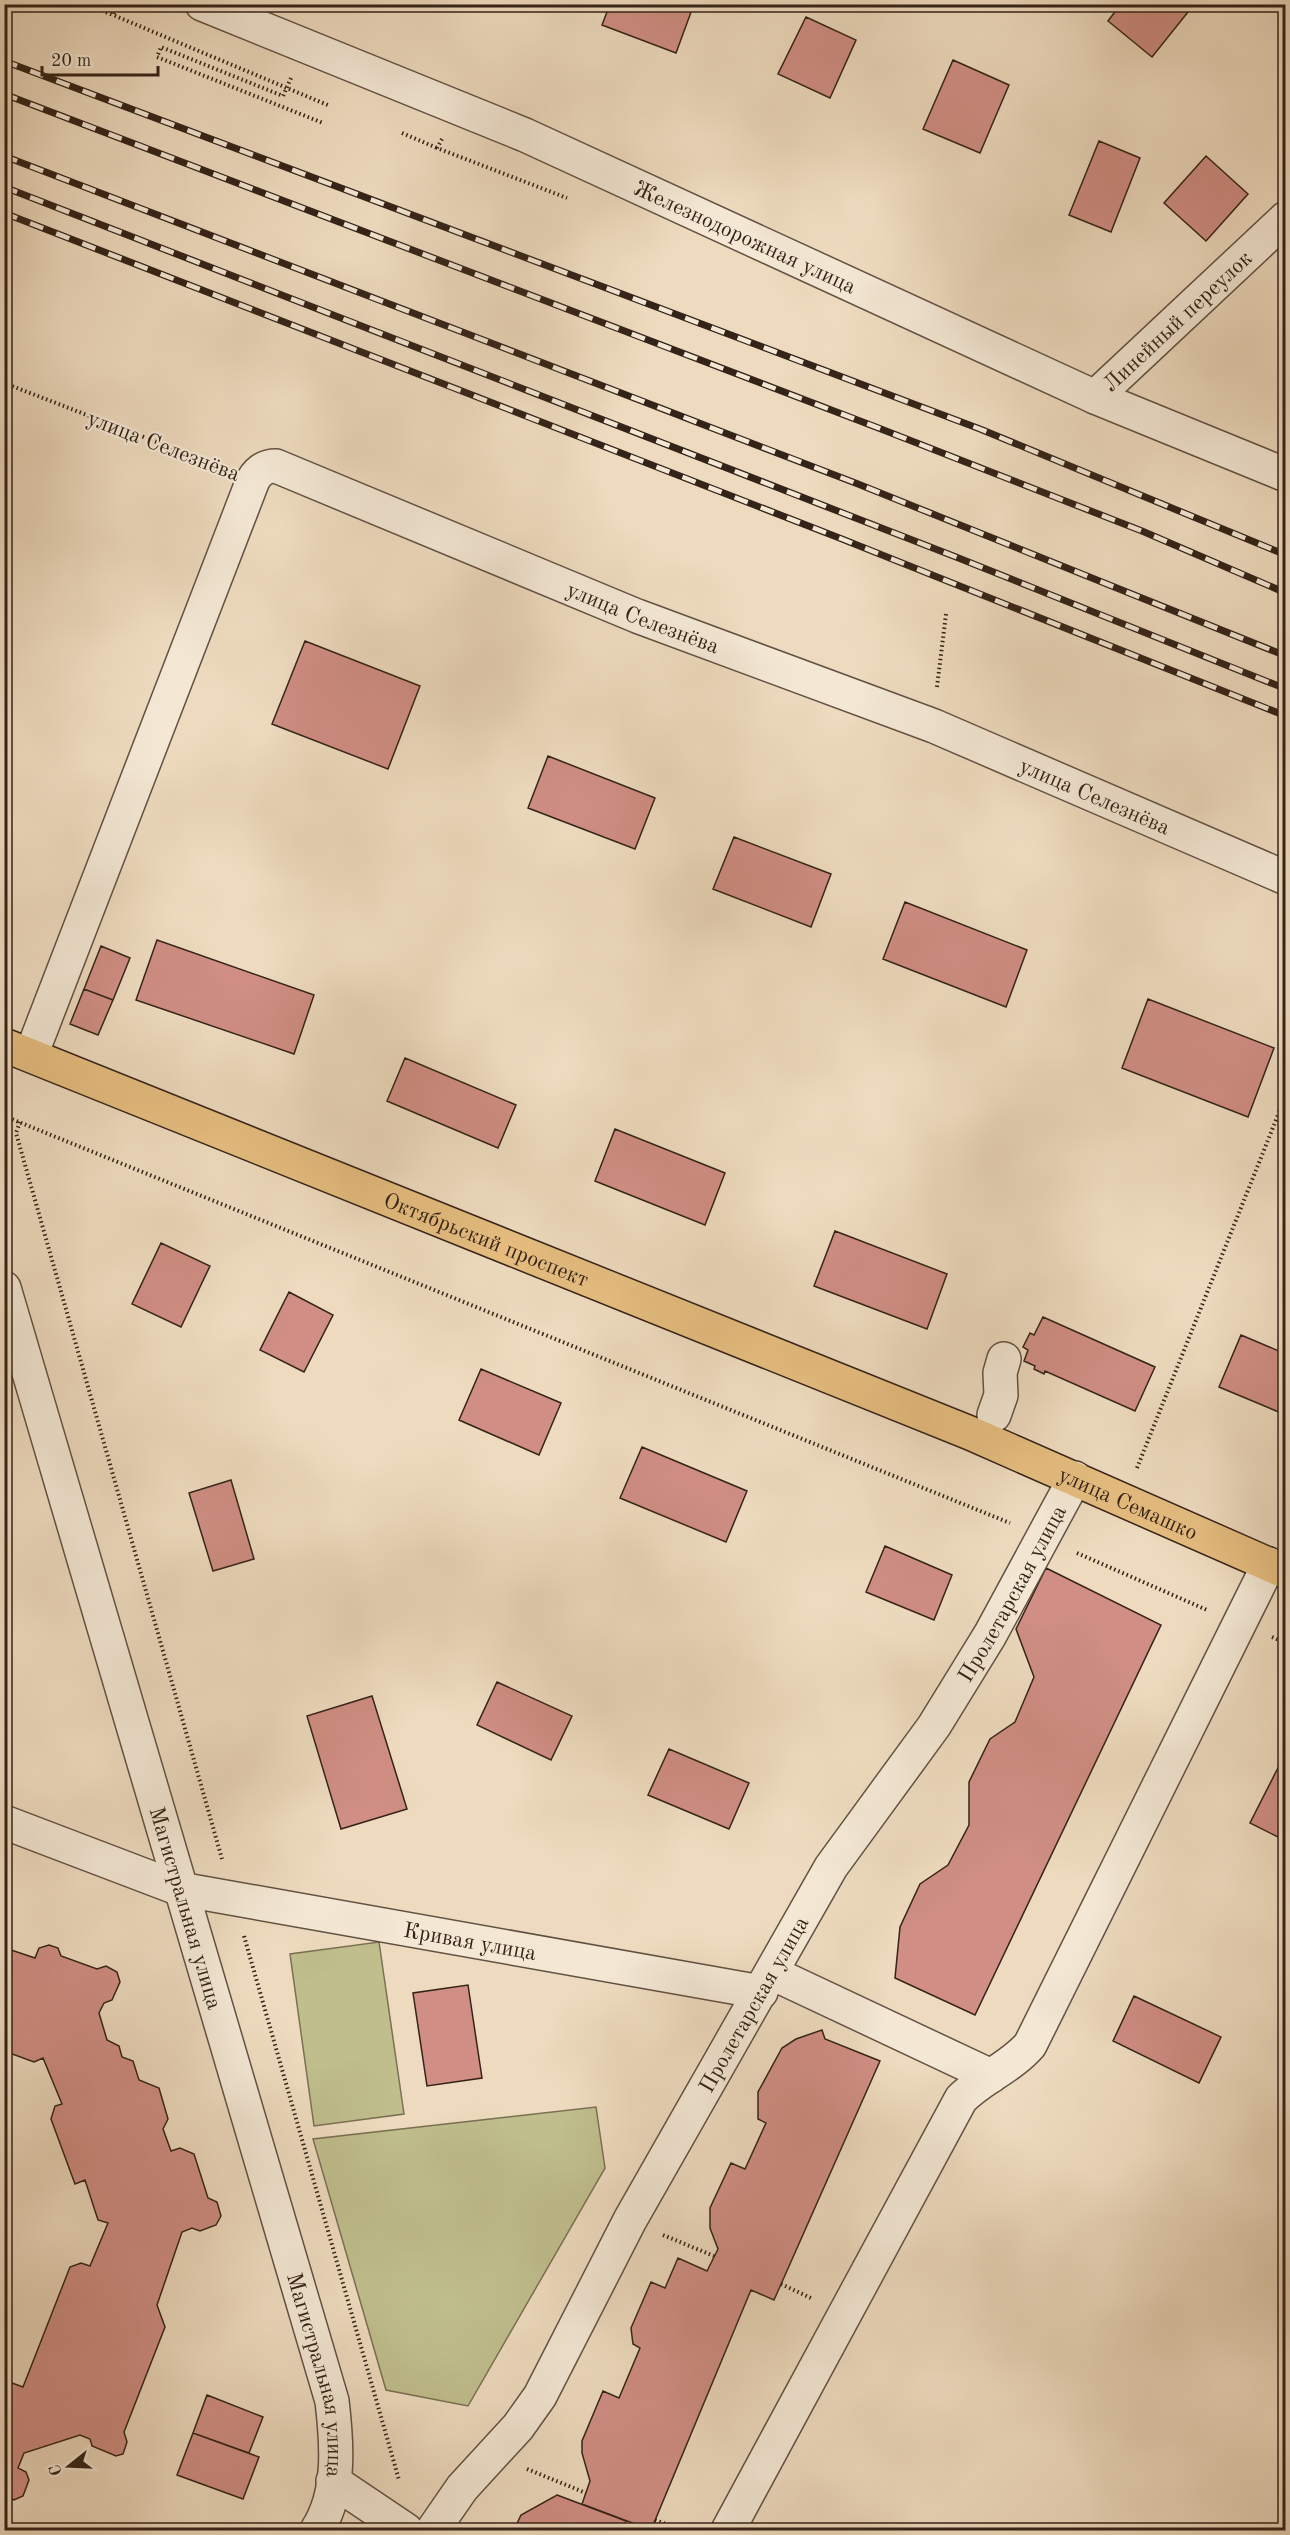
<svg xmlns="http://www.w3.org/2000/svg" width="1290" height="2535" font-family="'Old Standard TT',serif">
<rect width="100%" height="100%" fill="#eedbbf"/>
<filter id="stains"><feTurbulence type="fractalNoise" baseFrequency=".00333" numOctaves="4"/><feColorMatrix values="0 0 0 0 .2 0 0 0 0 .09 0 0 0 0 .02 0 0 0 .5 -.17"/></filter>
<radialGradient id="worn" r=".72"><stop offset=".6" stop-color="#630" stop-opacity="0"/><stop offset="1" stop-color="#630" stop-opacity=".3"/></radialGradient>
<path fill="#c0be8d" stroke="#7a7052" stroke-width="1.5" d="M 379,1942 L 404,2114 L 314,2126 L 290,1954 Z
M 596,2107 L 605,2168 L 468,2406 L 386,2390 L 313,2139 Z"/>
<path fill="#d08e84" stroke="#342318" stroke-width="1.5" d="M 610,4 L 694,4 L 676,53 L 602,25 Z
M 1121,4 L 1189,4 L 1192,7 L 1152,57 L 1108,21 Z
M 806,17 L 856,40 L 830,98 L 778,74 Z
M 953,60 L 1009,85 L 980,153 L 923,129 Z
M 1099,141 L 1140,158 L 1111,232 L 1069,215 Z
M 1206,156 L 1248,194 L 1206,241 L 1164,203 Z
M 305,641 L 420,686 L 388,769 L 272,724 Z
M 548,756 L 655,798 L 635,849 L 528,808 Z
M 734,837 L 831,874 L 811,927 L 713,889 Z
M 905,902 L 1027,950 L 1006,1007 L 883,959 Z
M 157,940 L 314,995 L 294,1054 L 136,1000 Z
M 101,946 L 130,958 L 113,1000 L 84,989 Z
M 84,989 L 113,1000 L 98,1035 L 70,1024 Z
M 1148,999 L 1274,1048 L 1248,1117 L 1122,1068 Z
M 405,1058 L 516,1105 L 498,1148 L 387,1101 Z
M 615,1129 L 725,1173 L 705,1225 L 595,1181 Z
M 835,1231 L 947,1274 L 927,1329 L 814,1286 Z
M 161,1243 L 210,1266 L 181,1327 L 132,1304 Z
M 289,1292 L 333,1315 L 304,1372 L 260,1350 Z
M 1043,1317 L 1155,1367 L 1135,1411 L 1045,1371 L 1044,1374 L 1034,1369 L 1035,1366 L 1024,1361 L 1028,1350 L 1023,1347 L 1030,1333 L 1034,1335 Z
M 1241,1335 L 1286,1354 L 1286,1415 L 1219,1387 Z
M 481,1369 L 561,1403 L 539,1455 L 459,1420 Z
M 642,1447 L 747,1491 L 726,1542 L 620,1498 Z
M 231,1480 L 254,1559 L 213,1571 L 189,1493 Z
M 885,1546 L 952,1575 L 934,1620 L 866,1592 Z
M 1046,1568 L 1161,1625 L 975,2015 L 895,1978 L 900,1927 L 920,1884 L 948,1865 L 969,1825 L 969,1782 L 990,1739 L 1015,1722 L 1034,1677 L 1016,1629 Z
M 497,1682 L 572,1716 L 551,1760 L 477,1725 Z
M 372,1696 L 407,1809 L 341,1829 L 307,1716 Z
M 669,1749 L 749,1783 L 729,1829 L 648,1795 Z
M 1286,1752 L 1286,1841 L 1250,1823 Z
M 4,1937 L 8,1949 L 35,1958 L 39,1948 L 49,1945 L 58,1948 L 61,1956 L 97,1969 L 106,1966 L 117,1972 L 120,1982 L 112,2000 L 104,2003 L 99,2013 L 107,2040 L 119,2046 L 122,2057 L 133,2061 L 139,2080 L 159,2088 L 168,2119 L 163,2129 L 171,2151 L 180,2148 L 194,2154 L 208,2198 L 217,2202 L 221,2216 L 216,2225 L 200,2231 L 192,2228 L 182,2232 L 157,2305 L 165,2327 L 124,2432 L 127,2442 L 123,2454 L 116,2456 L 92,2446 L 90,2439 L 80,2435 L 24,2453 L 18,2468 L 26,2472 L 29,2480 L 23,2496 L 14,2500 L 4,2495 L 4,2380 L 23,2387 L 70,2267 L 81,2263 L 90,2266 L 108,2223 L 98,2220 L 85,2180 L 75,2184 L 51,2119 L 55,2106 L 62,2104 L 43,2058 L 34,2062 L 4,2051 Z
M 468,1985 L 482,2078 L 427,2086 L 413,1993 Z
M 1134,1996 L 1221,2037 L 1199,2083 L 1113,2041 Z
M 822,2030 L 825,2039 L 880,2061 L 774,2300 L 751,2290 L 651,2530 L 582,2504 L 590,2481 L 582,2453 L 582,2441 L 603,2391 L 619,2398 L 640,2348 L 633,2344 L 631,2328 L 651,2282 L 665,2288 L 678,2258 L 707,2271 L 718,2249 L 710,2228 L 710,2208 L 731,2163 L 745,2169 L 766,2123 L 758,2119 L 758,2092 L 782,2048 L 796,2039 Z
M 207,2395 L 263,2417 L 249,2453 L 193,2433 Z
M 193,2433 L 259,2457 L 243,2499 L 177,2475 Z
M 557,2495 L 626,2521 L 622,2530 L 514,2530 L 521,2515 Z"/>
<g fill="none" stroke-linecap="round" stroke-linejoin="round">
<g stroke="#625142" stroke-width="36">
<g id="minor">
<path id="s1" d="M 202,4 L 525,135 L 1095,397 L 1286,475"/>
<path id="s2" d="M 1095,397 L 1286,218"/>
<path id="s3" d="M 31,1055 L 253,480 C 259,470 265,466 276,466 L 637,616 L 934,726 L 1286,878"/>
<path id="s4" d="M 4,1288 L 332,2401 C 337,2443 341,2493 317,2530"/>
<path d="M 994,1415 L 1001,1395 L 1000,1373 L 1004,1359"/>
<path id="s5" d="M 4,1822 L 180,1889 L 761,1992"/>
<path d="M 772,1973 L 991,2076"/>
<path d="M 333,2481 L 406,2530"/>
<path id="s6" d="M 433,2530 L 462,2488 L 518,2427 L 540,2396 L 630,2220 L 831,1867 L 934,1726 L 990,1635 L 1075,1478"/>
<path d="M 728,2530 L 961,2099 C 982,2078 1011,2067 1030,2045 L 1269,1564"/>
</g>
</g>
<g stroke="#342318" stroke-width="36">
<g id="major">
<path id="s7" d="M 4,1045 L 970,1433 L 1286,1572"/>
</g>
</g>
<path stroke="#342318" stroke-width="4" stroke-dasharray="1.5 3" stroke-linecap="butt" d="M 85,4 L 113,15
M 117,4 L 113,15 L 330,106
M 291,78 L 283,96 L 161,47 L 157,57 L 323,123
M 402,133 L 437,148
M 442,139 L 437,148 L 567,198
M 4,383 L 219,466
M 937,687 L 946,614
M 4,1116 L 1010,1523
M 20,1122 L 16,1133 L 222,1859
M 1137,1468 L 1286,1095
M 1077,1553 L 1207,1610
M 1272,1637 L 1286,1643
M 244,1936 L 399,2480
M 663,2235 L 714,2256
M 781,2284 L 813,2299
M 527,2469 L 586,2493
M 655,2520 L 682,2530"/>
<use href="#minor" stroke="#f4e8d5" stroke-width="33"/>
<use href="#major" stroke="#e7be80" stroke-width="33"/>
<g stroke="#342318" stroke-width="7">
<path id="rail" d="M 4,61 L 980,429 L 1286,555
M 4,94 L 881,429 L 1142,531 L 1286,593
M 4,156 L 858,484 L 1286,656
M 4,187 L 956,557 L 1286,689
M 4,213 L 842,539 L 1286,716"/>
</g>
<use href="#rail" stroke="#f4e8d5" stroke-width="4.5" stroke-dasharray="14" stroke-linecap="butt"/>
</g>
<g text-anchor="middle" stroke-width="4.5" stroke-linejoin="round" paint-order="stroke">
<g font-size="22" fill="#342318" stroke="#f4e8d5">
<text dy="8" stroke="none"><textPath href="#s1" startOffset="591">Железнодорожная улица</textPath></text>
<text dy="8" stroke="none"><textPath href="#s2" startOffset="112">Линейный переулок</textPath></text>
<text transform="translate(164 445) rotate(21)" y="8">улица Селезнёва</text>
<text dy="8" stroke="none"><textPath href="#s3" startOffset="1042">улица Селезнёва</textPath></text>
<text dy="8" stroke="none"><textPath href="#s3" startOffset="1528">улица Селезнёва</textPath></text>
<text dy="8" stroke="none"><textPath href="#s7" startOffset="520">Октябрьский проспект</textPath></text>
<text dy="8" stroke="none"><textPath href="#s7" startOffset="1214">улица Семашко</textPath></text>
<text dy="8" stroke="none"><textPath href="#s6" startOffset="1104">Пролетарская улица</textPath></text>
<text dy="8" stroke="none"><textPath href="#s4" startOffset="646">Магистральная улица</textPath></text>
<text dy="8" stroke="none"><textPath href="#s5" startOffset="483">Кривая улица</textPath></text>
<text dy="8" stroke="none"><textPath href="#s6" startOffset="618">Пролетарская улица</textPath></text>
<text dy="8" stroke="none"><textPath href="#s4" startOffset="1132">Магистральная улица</textPath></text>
</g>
</g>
<rect width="1290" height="2535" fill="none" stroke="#eedbbf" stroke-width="24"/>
<rect x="6" y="6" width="1278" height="2523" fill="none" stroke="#342318" stroke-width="3"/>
<rect x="12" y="12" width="1266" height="2511" fill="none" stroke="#342318" stroke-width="1.5"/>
<g transform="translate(69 2466) rotate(252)" stroke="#f4e8d5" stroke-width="4.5" paint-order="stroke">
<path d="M0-4.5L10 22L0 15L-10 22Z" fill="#342318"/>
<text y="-9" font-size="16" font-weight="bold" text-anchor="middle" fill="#342318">С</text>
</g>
<path d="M42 66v9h116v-9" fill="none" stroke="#342318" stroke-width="3"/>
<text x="51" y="66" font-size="18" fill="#342318" stroke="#f4e8d5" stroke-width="4.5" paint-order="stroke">20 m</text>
<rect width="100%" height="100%" filter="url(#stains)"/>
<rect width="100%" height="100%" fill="url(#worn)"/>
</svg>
